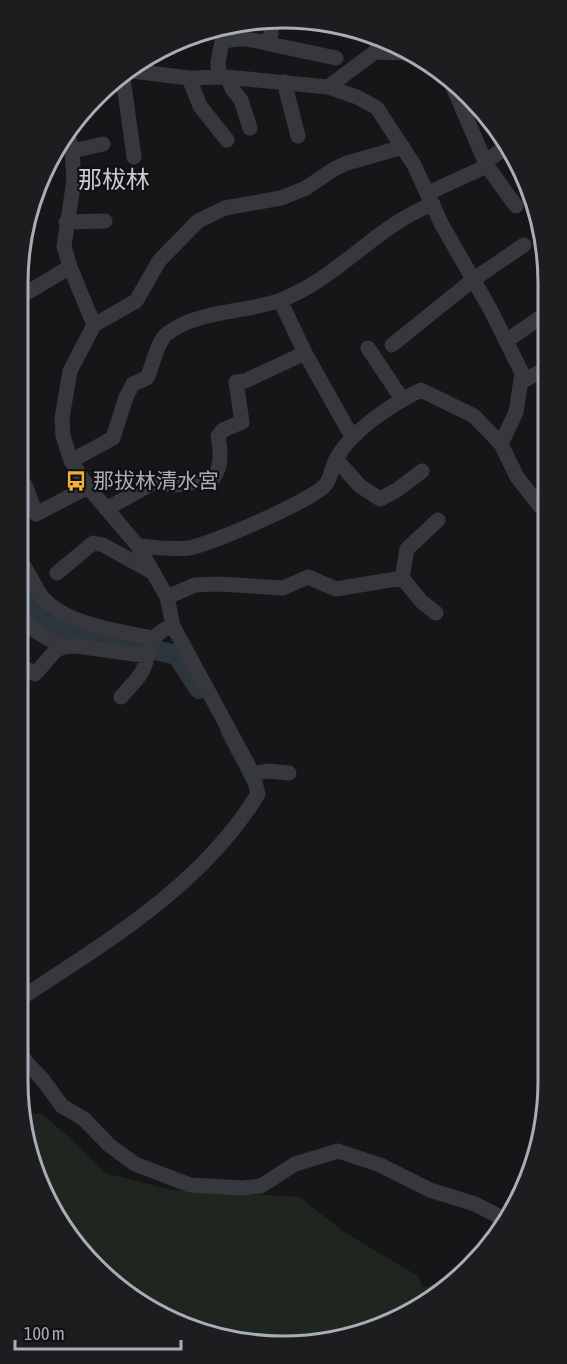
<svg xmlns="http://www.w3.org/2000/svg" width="567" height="1364" font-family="'Asap Condensed','Noto Sans TC',sans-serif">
<rect width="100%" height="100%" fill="#161618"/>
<path fill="#1e261f" d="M 23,1113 L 42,1114 L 69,1137 L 105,1173 L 172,1190 L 300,1197 L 344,1232 L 418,1276 L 423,1288 L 456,1275 L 417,1310 L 336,1341 L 249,1344 L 151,1311 L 84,1255 L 32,1166 Z"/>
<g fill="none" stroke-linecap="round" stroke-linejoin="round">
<path stroke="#2c353c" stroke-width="3" d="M 222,732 L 248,782"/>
<path stroke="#2c353c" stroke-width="20" d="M 18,585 L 41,621 L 71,634 L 141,647
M 159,651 L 177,655 L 199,689"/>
<path stroke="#37383d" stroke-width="15" d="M 270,44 L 336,58
M 375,52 L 412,53
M 132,71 L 189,78 L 227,77 L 328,87 L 357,97 L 377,108 L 414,165 L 442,225 L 489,307 L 522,373 L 516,412 L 501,444
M 219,76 L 218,62 L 222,42 C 239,36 253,40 270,44 L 272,19
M 227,77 L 233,90 L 241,100 L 250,128
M 123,78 L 134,157
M 189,78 L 200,106 L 227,140
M 450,80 L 487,166 L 516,206
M 284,82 L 298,136
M 328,87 L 375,52 L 381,38
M 68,135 L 72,151 L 74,180 L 64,246 L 70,267 L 94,325 L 70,371 L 62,418 L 63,436 L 71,461 L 88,487 L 138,546 C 154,547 173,550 189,548 C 209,545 316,499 326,484 C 331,477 332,467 336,459 C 352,430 392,404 421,390 L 474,416 L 501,444 L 517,477 L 547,515
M 72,151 L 103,144
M 428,193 L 487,166 L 489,159 L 508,146
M 66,222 L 105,221
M 18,298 L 70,267
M 280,300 L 305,353 L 347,428 L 353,436
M 94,325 L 136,301 L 159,261 L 198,221 L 225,208 L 281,198 L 306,188 L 334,169 L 347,163 L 403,147
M 506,341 L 547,313
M 392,345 L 474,279 L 524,245
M 368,348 L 402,399
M 521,382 L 547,368
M 336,459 L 360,486 L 380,499 L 397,490 L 422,471
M 71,461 L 113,438 L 126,397 L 133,384 L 147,378 C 153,366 157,340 168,333 C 200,310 242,313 278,301 C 337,280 375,226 433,204
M 18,487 L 25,485 L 36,514 L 88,487
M 106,509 L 155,482 L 175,485 L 213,479 C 222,467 221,450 218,436 L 223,430 L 242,422 L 236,382 L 245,381 L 305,353
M 18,558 C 29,570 33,586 43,598 C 67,625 119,631 153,638
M 57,573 L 93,543 L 103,545 L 154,573
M 402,578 L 422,602 L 436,613
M 167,597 L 195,585 L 218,584 L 283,588 L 308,577 L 336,589 L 402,578 L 407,549 L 438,520
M 18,608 C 29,631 43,636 64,647
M 18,664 L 35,674 L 56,650 L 64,647 L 76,646 L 148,656
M 121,697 C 127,690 134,683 140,675 C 153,655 145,634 173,626
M 253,774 L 267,771 L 289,773
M 18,1000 C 106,942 202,886 258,794 L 253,774 L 173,626 L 167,597 L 138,546
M 18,1049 L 27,1063 L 43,1080 L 62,1106 L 84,1119 L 109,1145 L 135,1164 L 190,1185 L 242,1188 L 261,1186 L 295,1164 L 338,1151 L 380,1165 L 430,1190 L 475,1204 L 506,1220"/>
</g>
<defs>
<g id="bus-bare" transform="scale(1.62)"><path d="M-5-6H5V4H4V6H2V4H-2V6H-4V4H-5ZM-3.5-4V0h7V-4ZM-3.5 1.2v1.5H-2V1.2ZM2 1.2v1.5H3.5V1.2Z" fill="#f2b134" stroke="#111113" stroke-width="2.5" paint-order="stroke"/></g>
</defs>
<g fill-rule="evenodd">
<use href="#bus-bare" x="76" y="481"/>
</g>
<g text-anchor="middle" stroke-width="4.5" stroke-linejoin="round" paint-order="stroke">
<g font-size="21" fill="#a8adb8" stroke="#111113" text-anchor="start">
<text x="93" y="488">那拔林清水宮</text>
</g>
<g font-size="24" fill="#c9ccd4" stroke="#111113">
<text x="114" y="188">那柭林</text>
</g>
</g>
<path d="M0 0H567V1364H0ZM283 28H283A255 255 0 0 1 538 283V1081A255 255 0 0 1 283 1336H283A255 255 0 0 1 28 1081V283A255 255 0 0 1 283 28Z" fill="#1d1d20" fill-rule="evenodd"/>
<path fill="none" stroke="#a8adb8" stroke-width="3" d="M283 28H283A255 255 0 0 1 538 283V1081A255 255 0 0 1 283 1336H283A255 255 0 0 1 28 1081V283A255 255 0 0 1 283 28Z"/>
<path d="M15 1340v9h166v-9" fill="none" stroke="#a8adb8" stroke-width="3"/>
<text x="24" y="1340" font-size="18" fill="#a8adb8" stroke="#111113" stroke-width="4.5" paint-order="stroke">100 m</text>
</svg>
